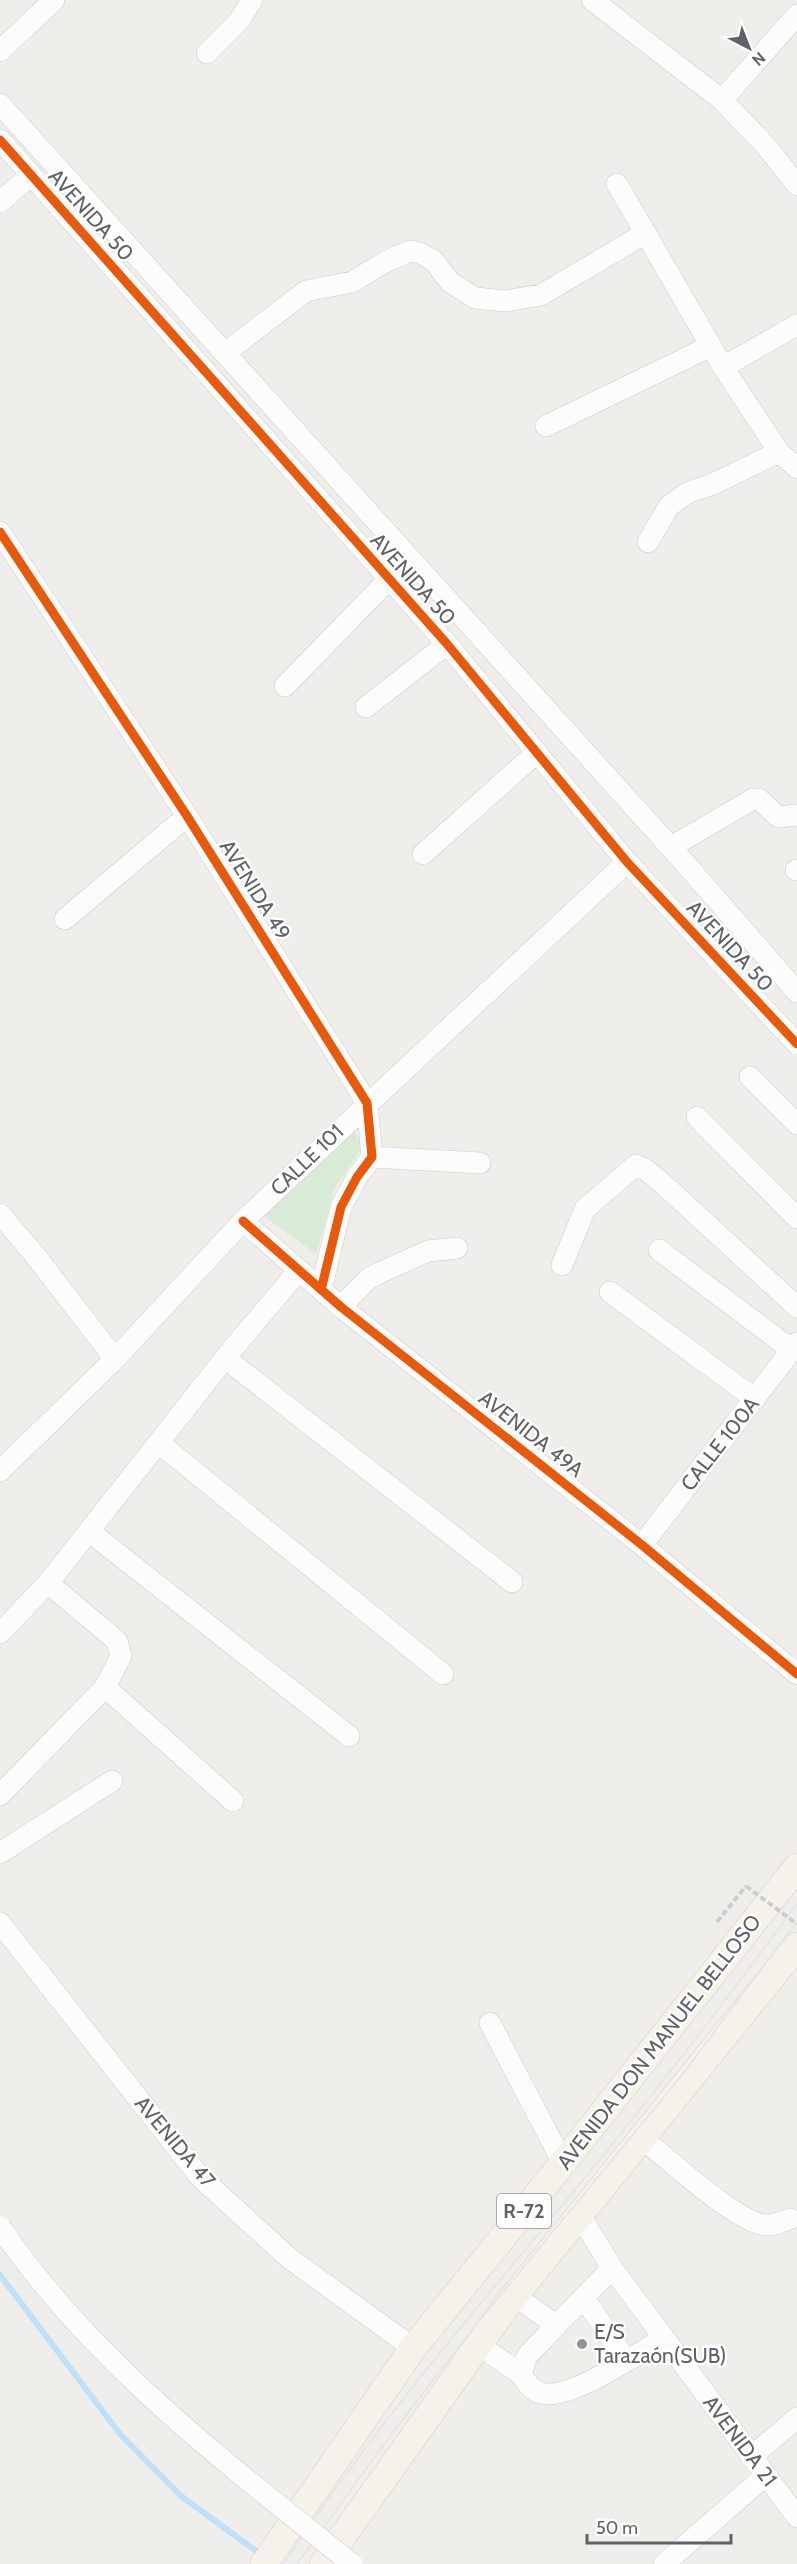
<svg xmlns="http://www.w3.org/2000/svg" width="797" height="2564" font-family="Cabin,sans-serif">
<rect width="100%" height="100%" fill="#efeeea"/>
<path fill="#d8ebd6" d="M 354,1132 L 364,1145 L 335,1187 L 316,1254 L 264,1216 Z"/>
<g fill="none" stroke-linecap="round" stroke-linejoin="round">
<path stroke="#bfe0f9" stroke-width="6" d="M 0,2275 L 120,2434 L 181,2496 L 256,2551"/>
<g stroke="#cbcccc" stroke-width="22">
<path id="minor" d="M 592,0 L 722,100 L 766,146 L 797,185
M 0,51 L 54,0
M 207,53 L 239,21 L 252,0
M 722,100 L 797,15
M 0,104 L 683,861 L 797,992
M 0,140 L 447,644 L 627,862 L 797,1044
M 617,184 L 723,367 L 779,452 L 797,468
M 0,202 L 31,175
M 225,353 L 306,291 L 352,282 L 387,261 L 410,251 L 420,253 L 434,261 L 450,282 L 475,298 L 505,301 L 541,295 L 646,233
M 723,367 L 797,325
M 546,426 L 711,346
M 0,532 L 187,816 L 367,1103 L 372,1157 L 357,1177 L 341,1207 L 321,1290
M 648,542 L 669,506 L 687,493 L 713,484 L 779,452
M 285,686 L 389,579
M 366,707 L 447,644
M 671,847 L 753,799 L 759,799 L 778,817 L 797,815
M 423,854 L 535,754
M 796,870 L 797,870
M 65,919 L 187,816
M 750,1077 L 797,1124
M 697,1117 L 797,1218
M 372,1157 L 480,1163
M 0,1214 L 34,1254 L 115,1359
M 243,1221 L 341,1307 L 642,1545 L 797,1674
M 659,1250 L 792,1350
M 562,1265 L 585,1209 L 636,1165 L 645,1169 L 662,1183 L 797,1307
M 610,1292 L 755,1399
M 341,1307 L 368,1279 L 377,1274 L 428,1251 L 457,1248
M 225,1358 L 512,1582
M 159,1443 L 443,1674
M 0,1471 L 115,1359 L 243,1221 L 627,862
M 90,1532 L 349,1736
M 642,1545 L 797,1343
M 0,1633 L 48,1583 L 225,1358 L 299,1270
M 105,1687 L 233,1801
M 0,1795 L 105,1687 L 121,1656 L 117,1641 L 48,1583
M 0,1853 L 112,1781
M 0,1923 L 200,2177 L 289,2258 L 413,2348
M 490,2023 L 563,2163
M 643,2139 C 666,2157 741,2227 768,2225 C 775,2225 783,2221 790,2219
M 581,2217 L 612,2268 L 797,2517
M 612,2268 L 527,2356 L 521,2374 C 526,2382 532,2391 541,2393 C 570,2401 637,2354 664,2338
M 515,2296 L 556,2325
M 584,2298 L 626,2360
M 479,2345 L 521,2374
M 751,2457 L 797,2418
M 664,2564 L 765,2476"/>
</g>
<g stroke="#d7ceb8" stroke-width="28">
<path id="major" d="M 264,2564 L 413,2348 L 563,2163 L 797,1867
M 323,2564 L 507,2305 L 797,1946"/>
</g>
<path stroke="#cacfcc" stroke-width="4" stroke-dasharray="6 3" stroke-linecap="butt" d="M 717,1922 L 746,1886"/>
<use href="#minor" stroke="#fdfcfc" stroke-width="21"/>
<use href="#major" stroke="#f4f2e9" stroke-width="27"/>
<path stroke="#e4e4e4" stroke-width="1.5" d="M 284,2564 C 379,2417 496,2287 606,2152 C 672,2071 735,1988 797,1904
M 297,2564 L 390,2436 L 475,2326 L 678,2080 L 797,1922"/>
<g stroke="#cbcccc" stroke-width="22" stroke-linecap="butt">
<path id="minor-bridge" d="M 0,2227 C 94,2364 224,2461 352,2564"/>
</g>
<path stroke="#cacfcc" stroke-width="4" stroke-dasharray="6 3" stroke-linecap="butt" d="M 746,1886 L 797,1924"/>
<use href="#minor-bridge" stroke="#fdfcfc" stroke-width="21"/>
<g stroke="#fff" stroke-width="13">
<path id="cycleway" d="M 0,140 L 447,644 L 627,862 L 797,1044
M 0,532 L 187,816 L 367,1103 L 372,1157 L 357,1177 L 341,1207 L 321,1290
M 243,1221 L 341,1307 L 642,1545 L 797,1674"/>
</g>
<use href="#cycleway" stroke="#e8590c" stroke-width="9"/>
</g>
<circle fill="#919496" stroke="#fff" stroke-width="2" cx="582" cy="2344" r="6"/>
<g text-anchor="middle" stroke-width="4.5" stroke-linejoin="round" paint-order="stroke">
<rect fill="#fff" stroke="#8f9295" stroke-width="1.5" x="497" y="2194" width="54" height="34" rx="4.5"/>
<g font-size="20" font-weight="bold" fill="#5f6368">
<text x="524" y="2218">R-72</text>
</g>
<g font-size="21" fill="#5f6368" stroke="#fff">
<text transform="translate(91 215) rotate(48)" y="7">AVENIDA 50</text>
<text transform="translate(413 579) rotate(48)" y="7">AVENIDA 50</text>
<text transform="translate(255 890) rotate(58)" y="7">AVENIDA 49</text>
<text transform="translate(730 946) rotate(47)" y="7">AVENIDA 50</text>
<text transform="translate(307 1160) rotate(-44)" y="7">CALLE 101</text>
<text transform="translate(531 1434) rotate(38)" y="7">AVENIDA 49A</text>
<text transform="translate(720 1444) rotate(-52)" y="7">CALLE 100A</text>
<text transform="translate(659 2042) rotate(-52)" y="7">AVENIDA DON MANUEL BELLOSO</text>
<text transform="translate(175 2142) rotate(50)" y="7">AVENIDA 47</text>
<text transform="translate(740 2441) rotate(53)" y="7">AVENIDA 21</text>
</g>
<g font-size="21" fill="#5f6368" stroke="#fff" text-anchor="start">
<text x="594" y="2339">E/S<tspan x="594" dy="24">Tarazaón(SUB)</tspan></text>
</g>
</g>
<g transform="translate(749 48) rotate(138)" stroke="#ffffff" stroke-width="4.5" paint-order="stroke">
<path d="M0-4.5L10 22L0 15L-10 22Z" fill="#5f6368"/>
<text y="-9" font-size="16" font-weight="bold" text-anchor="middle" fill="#5f6368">N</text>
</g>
<path d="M587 2534v9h144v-9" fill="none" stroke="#5f6368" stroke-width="3"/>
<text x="596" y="2534" font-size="18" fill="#5f6368" stroke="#ffffff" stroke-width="4.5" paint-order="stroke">50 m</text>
</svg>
